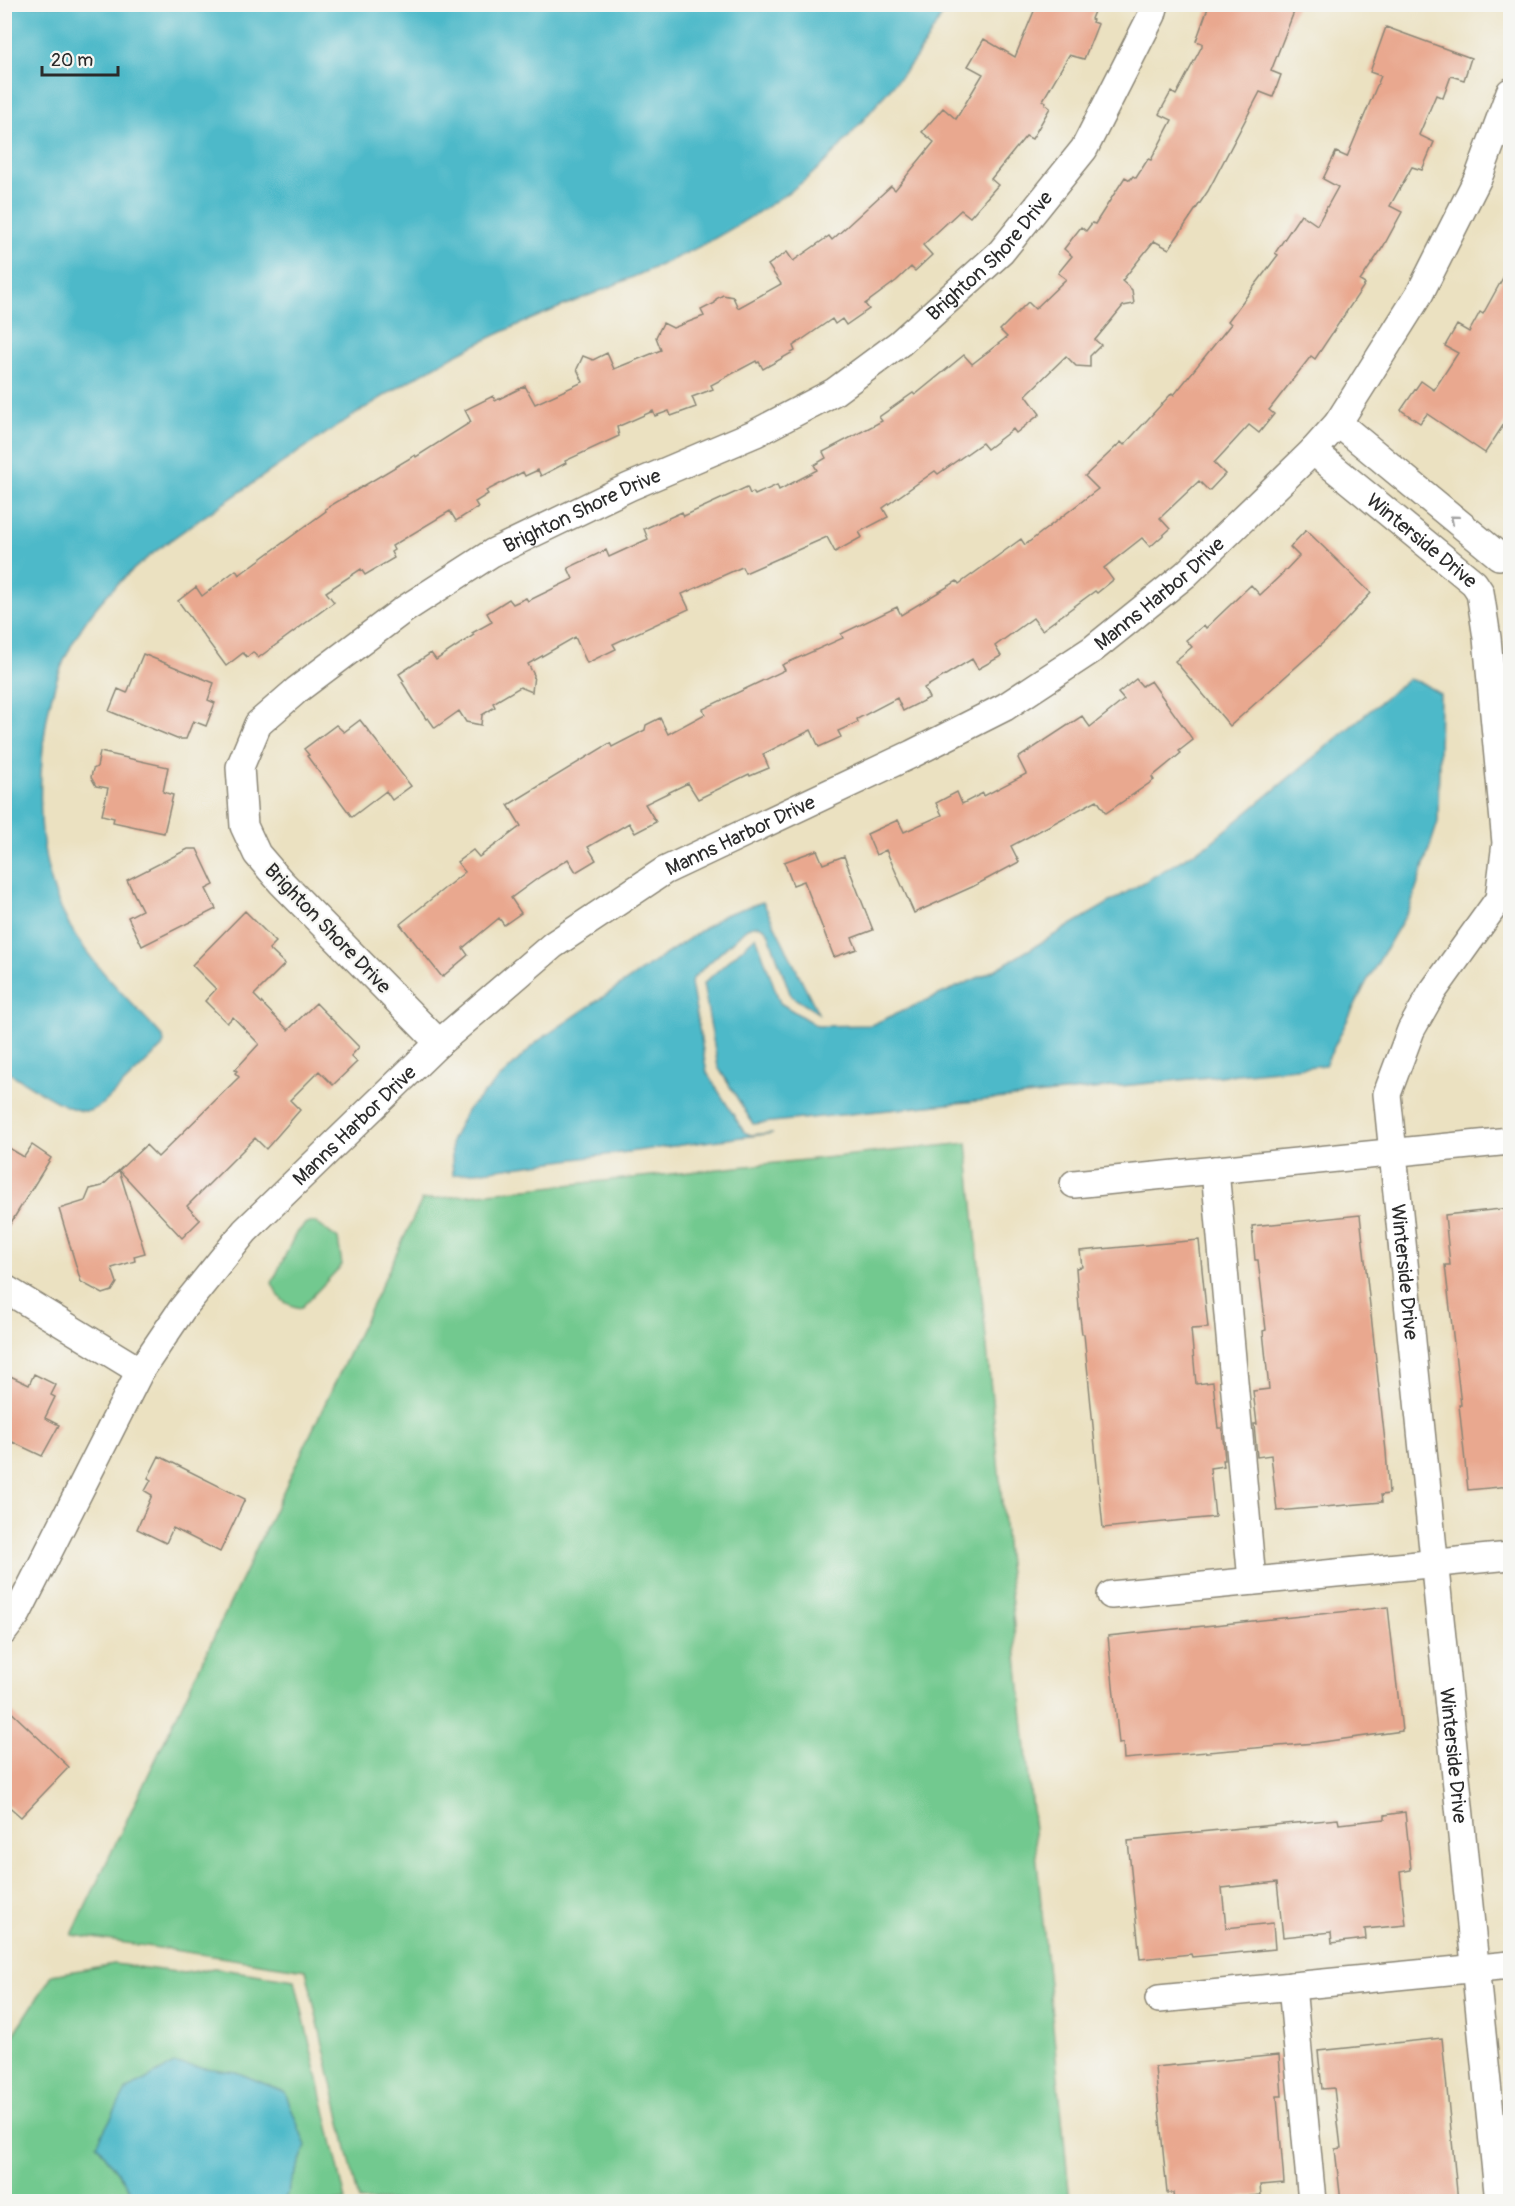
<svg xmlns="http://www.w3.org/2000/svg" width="1515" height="2206" font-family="Pangolin,sans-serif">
<rect width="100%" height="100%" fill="#f6f6f2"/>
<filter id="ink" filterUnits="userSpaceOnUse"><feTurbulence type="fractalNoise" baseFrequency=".0167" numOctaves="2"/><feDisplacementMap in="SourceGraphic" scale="12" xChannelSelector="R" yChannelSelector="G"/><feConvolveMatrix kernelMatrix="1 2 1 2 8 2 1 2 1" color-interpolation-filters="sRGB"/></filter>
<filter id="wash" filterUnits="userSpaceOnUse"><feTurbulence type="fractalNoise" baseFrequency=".008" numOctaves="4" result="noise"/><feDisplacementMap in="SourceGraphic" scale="24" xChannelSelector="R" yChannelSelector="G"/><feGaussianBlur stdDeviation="1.35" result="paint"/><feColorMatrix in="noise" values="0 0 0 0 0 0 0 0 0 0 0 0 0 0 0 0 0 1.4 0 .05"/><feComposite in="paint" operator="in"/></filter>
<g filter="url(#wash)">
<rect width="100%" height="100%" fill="#ebe1c1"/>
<path fill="#72c98f" stroke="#4e7a5d" stroke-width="1.5" d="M 967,1143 L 1070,2201 L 359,2201 L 306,1970 L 72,1935 L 422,1200 Z
M 315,1222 L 338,1239 L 342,1265 L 301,1308 C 283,1304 280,1300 272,1283 L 295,1235 L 306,1223 Z
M 114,1964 L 184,1973 L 214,1968 L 295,1980 L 346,2201 L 284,2201 L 306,2146 L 97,2144 L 138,2201 L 5,2201 L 4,2040 L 15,2033 L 52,1975 Z"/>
<path fill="#4db9c9" stroke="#3c727a" stroke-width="1.5" d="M 4,5 L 948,5 C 938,22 928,40 916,57 C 904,74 889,89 876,105 C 849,137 824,168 789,192 C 755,215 719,238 682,255 C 626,282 568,303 511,328 C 410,373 318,438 227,501 C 178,534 114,576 82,627 C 52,673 44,720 41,774 C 39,821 42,867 62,911 C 84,959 128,998 163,1037 L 164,1043 L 162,1047 L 104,1103 C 99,1106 94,1110 88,1111 C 70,1114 21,1080 5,1070 Z
M 1408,679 L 1422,683 L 1440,694 L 1438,822 L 1410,908 L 1367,981 L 1325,1065 L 753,1124 L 718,1067 L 703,984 L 756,936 L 780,1003 L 817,1026 L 871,1025 L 993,971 L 1209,844 Z
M 763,902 L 818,1013 L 791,996 L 768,932 C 762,924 756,924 747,928 L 694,977 L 691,983 L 707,1073 L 744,1132 L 751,1135 L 773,1133 L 453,1175 L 451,1142 L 466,1111 L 538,1041 L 724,915 Z
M 174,2064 L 236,2072 L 285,2092 L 306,2146 L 284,2201 L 138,2201 L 97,2144 L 126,2090 Z"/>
<g id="blocks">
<path fill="#e9a88f" d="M 1037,4 L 1097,4 L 1091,19 L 1093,20 L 1092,22 L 1098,24 L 1084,59 L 1069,55 L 1043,100 L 1046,102 L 1045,104 L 1050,108 L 1032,139 L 1026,136 L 991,179 L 998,185 L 970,217 L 961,210 L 923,245 L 932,255 L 915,271 L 911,267 L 896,281 L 865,304 L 869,309 L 846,325 L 842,319 L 835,324 L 832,319 L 793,346 L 795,351 L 763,369 L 759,362 L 757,363 L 756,361 L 711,385 L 713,389 L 692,397 L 696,407 L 671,416 L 669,411 L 655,416 L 653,411 L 617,427 L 619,436 L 565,461 L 566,463 L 541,476 L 538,470 L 525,476 L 523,472 L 486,491 L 488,494 L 475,502 L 478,507 L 456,521 L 450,511 L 392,546 L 394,550 L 391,552 L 394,558 L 365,575 L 361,569 L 326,592 L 334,602 L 258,658 L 253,652 L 247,657 L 243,653 L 226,666 L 178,601 L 196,587 L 202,596 L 236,570 L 239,575 L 326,511 L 325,509 L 415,455 L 416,457 L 471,422 L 465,410 L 493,396 L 495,401 L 525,386 L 535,404 L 583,382 L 577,369 L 583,356 L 593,360 L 607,353 L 614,369 L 661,350 L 656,337 L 663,323 L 673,328 L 704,316 L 701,310 L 715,303 L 716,299 L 723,295 L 733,297 L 738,308 L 781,284 L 768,265 L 787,252 L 793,261 L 829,236 L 832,240 L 891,186 L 895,190 L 934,142 L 922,132 L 943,108 L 956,119 L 983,74 L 968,66 L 984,39 L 1015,57 Z
M 1217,4 L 1297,4 L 1271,71 L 1281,75 L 1273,97 L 1260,92 L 1208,191 L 1169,249 L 1154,241 L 1122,281 L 1132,290 L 1134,304 L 1123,306 L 1095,340 L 1101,345 L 1090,356 L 1090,367 L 1076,366 L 1066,356 L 1026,395 L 1040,414 L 1016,433 L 1013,429 L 987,449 L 982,443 L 938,474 L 935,471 L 883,508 L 888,517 L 859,532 L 862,537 L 835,552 L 827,537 L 745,573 L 742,567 L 682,594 L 689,609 L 613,644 L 616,649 L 587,663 L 575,637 L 528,664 L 534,675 L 532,692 L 520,687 L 493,703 L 495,707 L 482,715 L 481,725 L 466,722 L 459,711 L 435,728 L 428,718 L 426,719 L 402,682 L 404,681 L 399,674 L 431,653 L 436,660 L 474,635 L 472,633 L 492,622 L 487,613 L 509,599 L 513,604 L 526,598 L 528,601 L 573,579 L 568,568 L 606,550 L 609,557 L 648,539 L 644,529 L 682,512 L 684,516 L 747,487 L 750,494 L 753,492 L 755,495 L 777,485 L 779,490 L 817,470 L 814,465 L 826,458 L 823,452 L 882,421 L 879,417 L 913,393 L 915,395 L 964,355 L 972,364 L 1007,337 L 1000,330 L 1028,302 L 1035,309 L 1066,279 L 1058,273 L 1072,256 L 1064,249 L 1081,227 L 1086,231 L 1092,223 L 1095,224 L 1125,177 L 1130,180 L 1133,176 L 1136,178 L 1148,159 L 1151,160 L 1172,120 L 1159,114 L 1171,92 L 1176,95 L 1202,46 L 1202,43 L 1196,41 L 1209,5 L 1216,7 Z
M 1386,27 L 1471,58 L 1464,80 L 1451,76 L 1443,98 L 1436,95 L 1419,135 L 1434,142 L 1422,170 L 1412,167 L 1390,206 L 1402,212 L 1383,247 L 1360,281 L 1365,284 L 1315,359 L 1311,356 L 1269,410 L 1274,414 L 1259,433 L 1249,425 L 1214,463 L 1225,474 L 1209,491 L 1199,481 L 1160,518 L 1170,529 L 1150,547 L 1142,538 L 1104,568 L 1113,580 L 1097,593 L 1095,591 L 1042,630 L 1033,618 L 995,646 L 1001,656 L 978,669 L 972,659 L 924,688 L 929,698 L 903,711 L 897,698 L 857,719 L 858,722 L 838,731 L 841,737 L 819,747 L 811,730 L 763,754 L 769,768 L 750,776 L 749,774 L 698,799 L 688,783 L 645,804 L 656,822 L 635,833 L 629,823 L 588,847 L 596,860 L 576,872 L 568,859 L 541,876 L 511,898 L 521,913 L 504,925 L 499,918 L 463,948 L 468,955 L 442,977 L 400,924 L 465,872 L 457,862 L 473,850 L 479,857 L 521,826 L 508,805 L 610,743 L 612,747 L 645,730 L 646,725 L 660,718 L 668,734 L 705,714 L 703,709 L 785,670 L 782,665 L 843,638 L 841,634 L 897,607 L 901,615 L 957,581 L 959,584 L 1021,539 L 1025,545 L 1098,489 L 1085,476 L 1121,442 L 1124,445 L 1172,393 L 1174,395 L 1231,324 L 1228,321 L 1278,255 L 1275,253 L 1301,214 L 1317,225 L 1338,187 L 1323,179 L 1336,152 L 1347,157 L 1381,76 L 1370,72 Z
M 1510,265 L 1510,415 L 1485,453 L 1427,414 L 1420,423 L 1401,410 L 1421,381 L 1434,390 L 1458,353 L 1445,346 L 1457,325 L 1469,332 L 1480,312 L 1483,314 Z
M 1306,530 L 1371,593 L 1334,633 L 1230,726 L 1175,661 L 1192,647 L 1186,640 L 1204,625 L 1206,628 L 1251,585 L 1260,595 L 1282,574 L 1299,556 L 1290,547 Z
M 143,654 L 214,683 L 208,700 L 215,703 L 206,726 L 193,721 L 186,739 L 177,739 L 109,711 L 118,689 L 127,693 Z
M 1136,679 L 1142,686 L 1151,681 L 1193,740 L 1179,751 L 1181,753 L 1152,777 L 1154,780 L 1106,813 L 1097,800 L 1011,846 L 1019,862 L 972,887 L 914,913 L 886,850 L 876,855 L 867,834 L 898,820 L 904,832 L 942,815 L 936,803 L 957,792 L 962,804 L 983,793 L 984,796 L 1026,774 L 1018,758 L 1082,716 L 1090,727 L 1124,700 L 1118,693 Z
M 360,720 L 411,786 L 392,800 L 386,791 L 352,817 L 307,756 L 309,755 L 304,749 L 336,725 L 344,732 Z
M 100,752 L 168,767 L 163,792 L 173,795 L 164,833 L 113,822 L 114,818 L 102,815 L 108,788 L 96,786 L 91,777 L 93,769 L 97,767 Z
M 188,849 L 197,849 L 214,885 L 206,889 L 216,909 L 142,946 L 128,917 L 142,910 L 127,880 Z
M 817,850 L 823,864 L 844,856 L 873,930 L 852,938 L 857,949 L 834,957 L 804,881 L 793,885 L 784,862 Z
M 245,911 L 276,942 L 269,949 L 285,964 L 254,995 L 288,1030 L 316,1003 L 359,1047 L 351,1056 L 357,1062 L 333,1085 L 319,1071 L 290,1100 L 300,1110 L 266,1149 L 255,1138 L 187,1206 L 200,1220 L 182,1238 L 119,1170 L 145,1253 L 134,1256 L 135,1261 L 112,1268 L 117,1283 L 112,1291 L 103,1294 L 81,1282 L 59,1209 L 85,1201 L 90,1189 L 102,1186 L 146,1145 L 158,1157 L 239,1077 L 235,1073 L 237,1071 L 235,1070 L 259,1044 L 233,1017 L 227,1023 L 205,1001 L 216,989 L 192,965 Z
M 4,1145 L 24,1157 L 32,1145 L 51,1158 L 4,1234 Z
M 1510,1208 L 1510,1486 L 1468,1490 L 1459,1405 L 1461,1405 L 1445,1265 L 1450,1265 L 1445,1215 Z
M 1360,1215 L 1386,1451 L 1389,1494 L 1381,1495 L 1382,1502 L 1277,1511 L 1271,1455 L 1257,1457 L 1254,1424 L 1257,1424 L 1253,1391 L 1269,1389 L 1263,1331 L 1266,1330 L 1258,1260 L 1255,1260 L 1252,1226 Z
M 1199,1240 L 1208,1328 L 1191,1329 L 1196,1384 L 1213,1382 L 1218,1428 L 1222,1428 L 1225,1460 L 1223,1460 L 1224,1466 L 1210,1468 L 1215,1517 L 1103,1528 L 1084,1334 L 1082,1334 L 1079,1308 L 1076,1268 L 1082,1267 L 1080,1251 Z
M 4,1373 L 29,1385 L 34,1374 L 56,1385 L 51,1395 L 55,1397 L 45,1418 L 59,1425 L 42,1456 L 4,1438 Z
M 159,1456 L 245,1499 L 220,1552 L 173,1528 L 166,1543 L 137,1529 L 152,1495 L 145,1491 L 151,1480 L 148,1478 Z
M 1388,1607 L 1402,1731 L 1315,1743 L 1124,1759 L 1123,1743 L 1119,1744 L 1108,1636 Z
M 4,1705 L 69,1767 L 21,1817 L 4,1802 Z
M 1405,1812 L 1411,1870 L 1400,1872 L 1406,1925 L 1365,1929 L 1366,1939 L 1332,1943 L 1331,1932 L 1283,1937 L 1277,1882 L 1222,1888 L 1226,1928 L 1273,1923 L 1275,1949 L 1192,1957 L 1191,1954 L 1140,1959 L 1128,1841 L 1147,1839 L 1146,1837 L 1338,1819 L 1339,1824 L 1385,1819 L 1385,1815 Z
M 1442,2038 L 1458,2202 L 1341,2202 L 1335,2149 L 1341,2148 L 1334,2088 L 1322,2089 L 1318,2051 Z
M 1279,2055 L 1282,2096 L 1277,2096 L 1284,2183 L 1260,2185 L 1261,2195 L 1199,2202 L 1174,2202 L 1173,2193 L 1167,2193 L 1155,2067 Z"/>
</g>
</g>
<g filter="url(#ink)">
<use href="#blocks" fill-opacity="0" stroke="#8b8676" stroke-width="1.5"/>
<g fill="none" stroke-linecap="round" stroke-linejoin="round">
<g stroke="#8b8676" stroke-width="30">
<g id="street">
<path d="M 1338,423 L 1499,556"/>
<path id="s1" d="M 1313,451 L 1474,583 L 1480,592 L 1487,638 L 1506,843 L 1499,899 L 1433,991 L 1411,1030 L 1387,1094 L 1499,2202"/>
<path id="s2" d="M 439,1043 L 281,882 L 257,854 L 244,826 L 240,767 L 258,724 L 297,690 L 402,611 L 492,553 L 629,487 L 756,433 L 834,392 L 900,343 L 1001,252 L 1084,149 L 1152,15 L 1155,4"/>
<path d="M 1215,1170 L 1252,1581"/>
<path d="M 1074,1184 L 1510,1141"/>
<path d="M 4,1288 L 140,1371"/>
<path d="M 1111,1595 L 1510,1556"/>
<path id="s3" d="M 4,1631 L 17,1614 L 140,1371 L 182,1309 L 245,1231 L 439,1043 L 553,945 L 664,871 L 912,754 L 1005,707 L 1093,649 L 1186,574 L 1313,451 L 1338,423 L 1420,293 L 1479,176 L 1510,92"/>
<path d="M 1292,1986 L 1312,2202"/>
<path d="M 1159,1999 L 1510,1965"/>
</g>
</g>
<use href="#street" stroke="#fff" stroke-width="27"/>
</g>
<defs><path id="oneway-chevron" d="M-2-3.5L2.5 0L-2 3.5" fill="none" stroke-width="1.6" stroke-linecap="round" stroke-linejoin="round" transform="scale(1.5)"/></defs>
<use stroke="#a0a0a0" href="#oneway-chevron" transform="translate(1454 519) rotate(-140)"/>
</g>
<g text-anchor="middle" stroke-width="4.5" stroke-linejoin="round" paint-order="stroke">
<g font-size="20" fill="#2b2b2b" stroke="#f6f6f2">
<text dy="7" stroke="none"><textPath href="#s2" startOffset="1275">Brighton Shore Drive</textPath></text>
<text dy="7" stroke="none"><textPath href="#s2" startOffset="789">Brighton Shore Drive</textPath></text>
<text dy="7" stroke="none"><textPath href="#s1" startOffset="141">Winterside Drive</textPath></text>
<text dy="7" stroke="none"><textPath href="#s3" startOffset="1593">Manns Harbor Drive</textPath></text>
<text dy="7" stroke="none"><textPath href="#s3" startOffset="1107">Manns Harbor Drive</textPath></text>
<text transform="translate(328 928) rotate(46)" y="7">Brighton Shore Drive</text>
<text dy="7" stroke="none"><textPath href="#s3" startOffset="621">Manns Harbor Drive</textPath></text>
<text dy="7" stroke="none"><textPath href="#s1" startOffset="933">Winterside Drive</textPath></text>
<text dy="7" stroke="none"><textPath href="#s1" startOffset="1419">Winterside Drive</textPath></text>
</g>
</g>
<rect width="1515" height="2206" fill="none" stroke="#f6f6f2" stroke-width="24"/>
<path d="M42 66v9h76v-9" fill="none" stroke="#2b2b2b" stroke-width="3"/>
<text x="51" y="66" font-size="18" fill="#2b2b2b" stroke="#f6f6f2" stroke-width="4.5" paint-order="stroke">20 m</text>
</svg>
